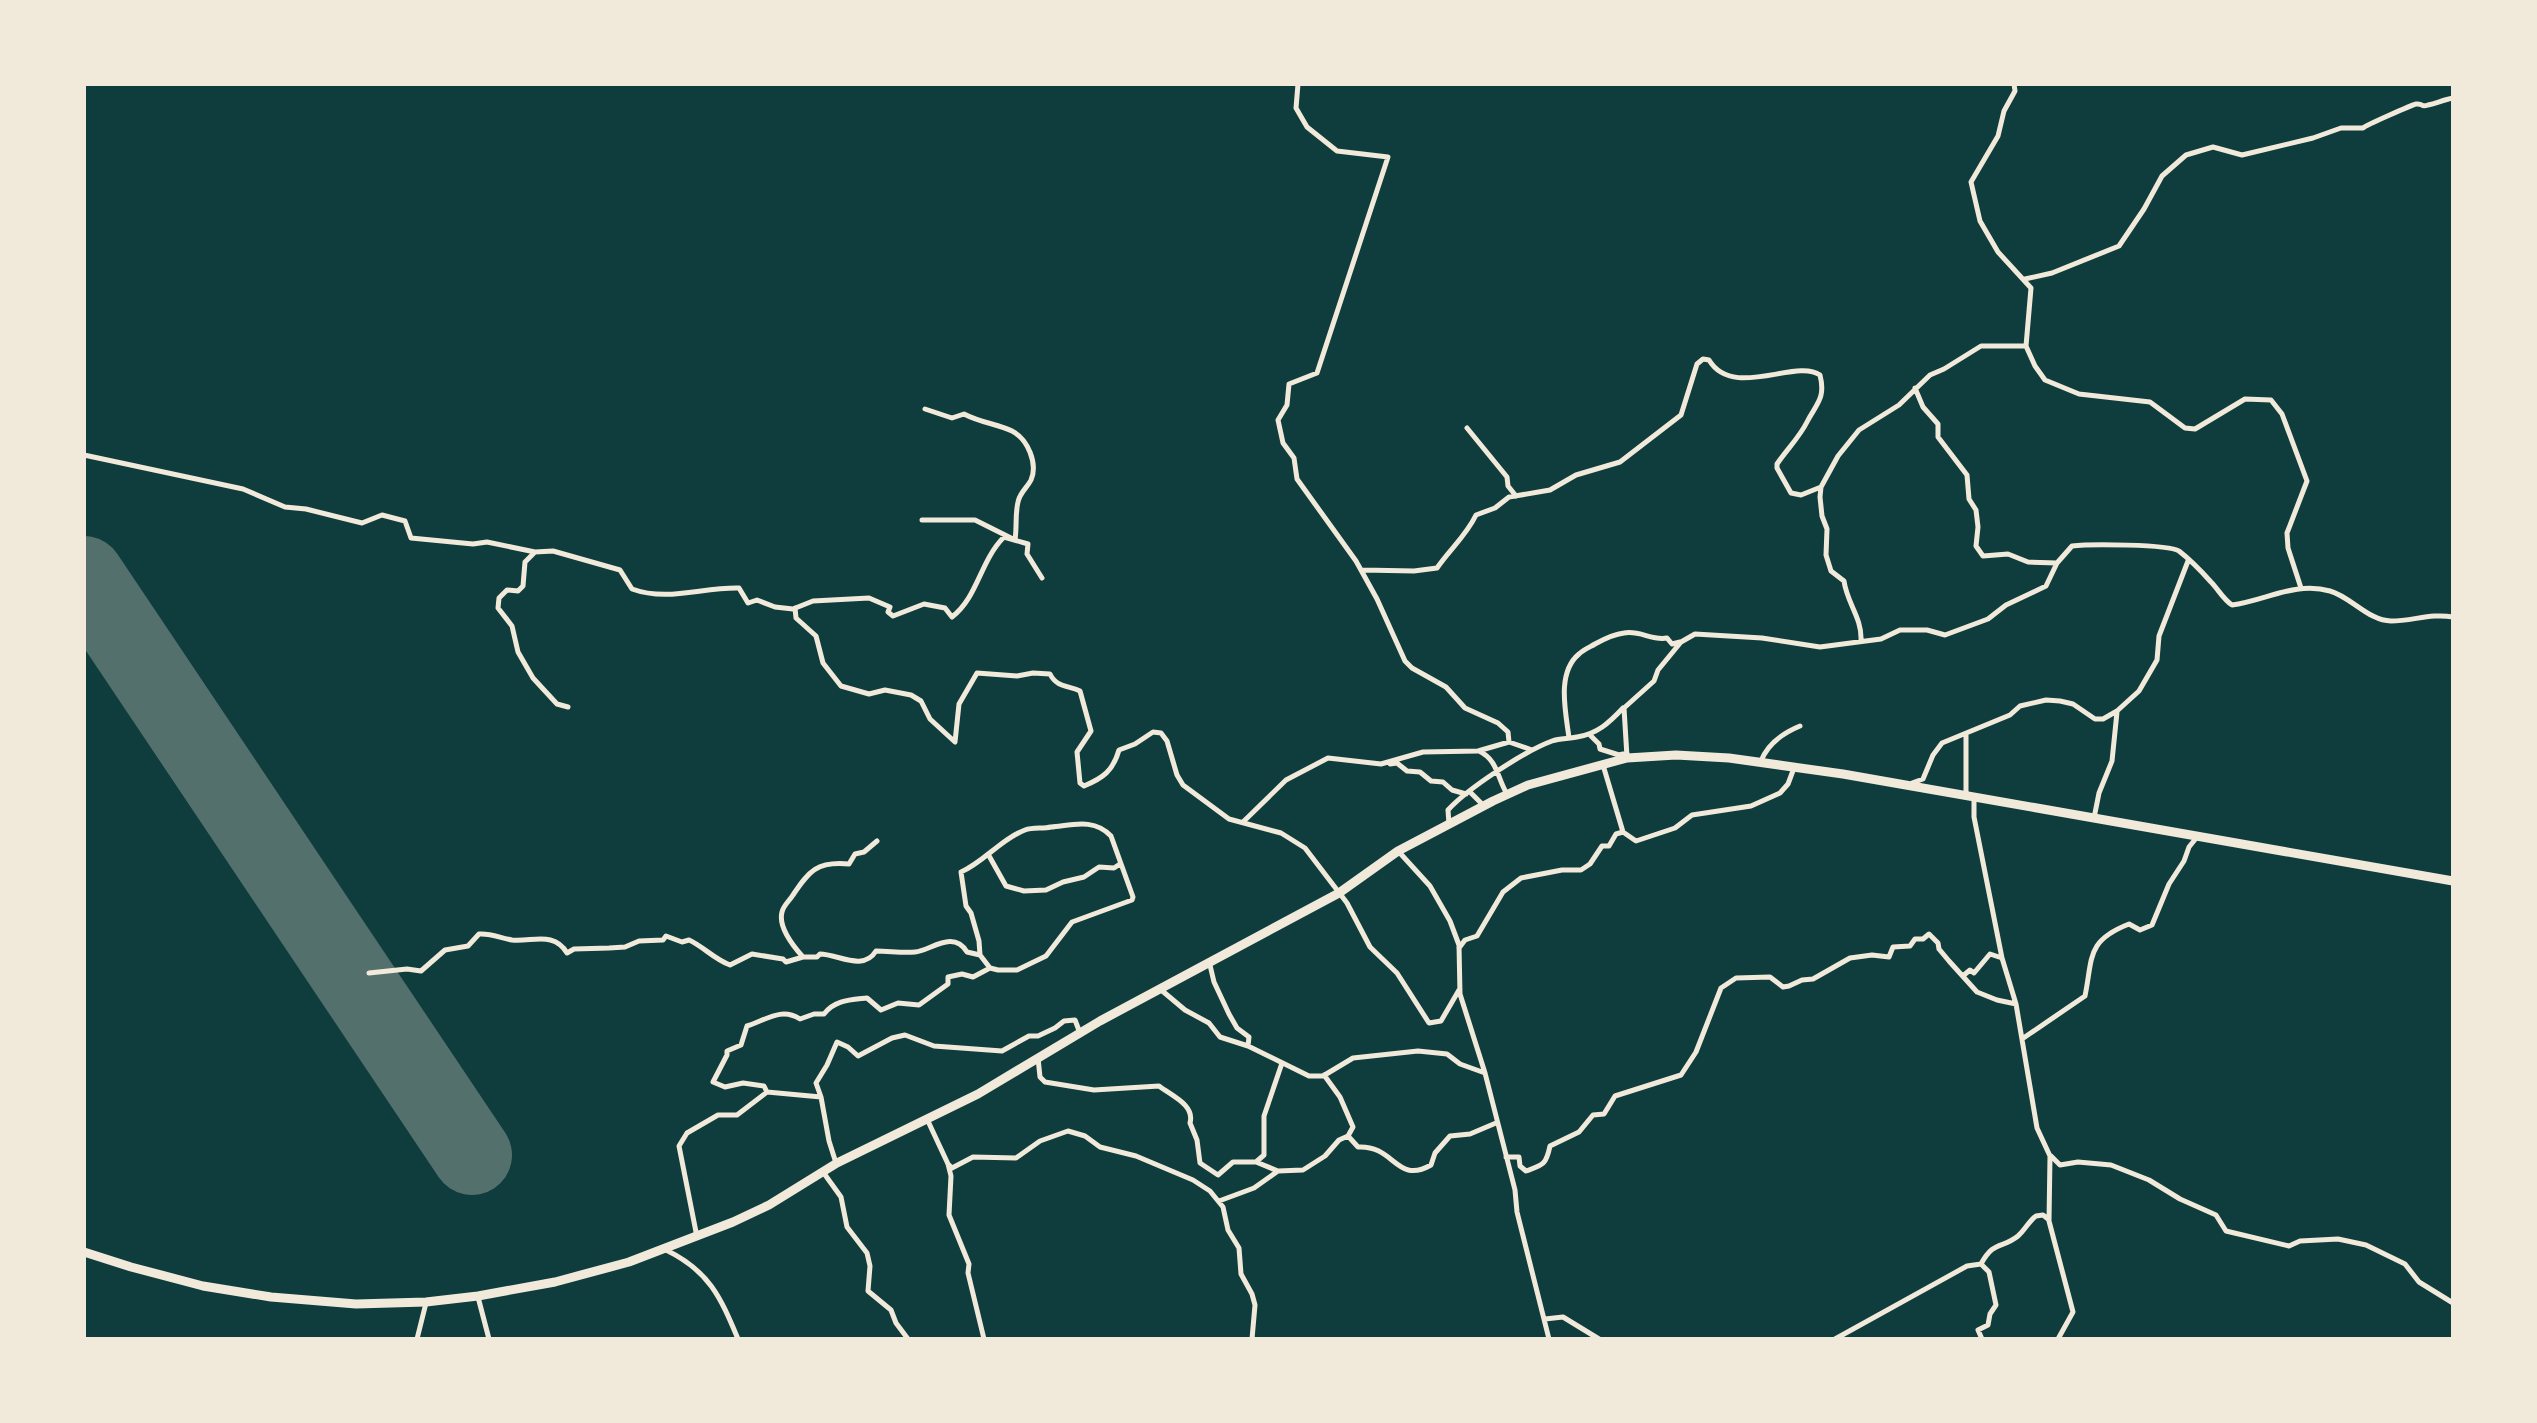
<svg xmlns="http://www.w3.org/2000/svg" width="2537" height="1423" font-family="'Roboto Serif',serif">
<rect width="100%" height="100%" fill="#0f3d3e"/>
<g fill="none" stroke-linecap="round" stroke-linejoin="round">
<path stroke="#53706d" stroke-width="80" d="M 84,576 L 472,1155"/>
<path stroke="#f1e9da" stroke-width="5" d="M 1298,84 L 1296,108 L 1307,127 L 1337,151 L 1388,157 L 1317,373 L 1289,384 L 1287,405 L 1278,420 L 1283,443 L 1294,458 L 1297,479 L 1356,561 L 1377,599 L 1405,661 L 1412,668 L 1446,687 L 1465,708 L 1498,723 L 1508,732 L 1509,742
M 2014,84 L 2015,91 L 2004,111 L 1998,136 L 1971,182 L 1980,221 L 1998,252 L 2031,288 L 2026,346
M 2025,279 L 2052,273 L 2119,246 L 2144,209 L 2162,176 L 2186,155 L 2213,147 L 2242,155 L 2313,138 L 2341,128 L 2363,128 C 2366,125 2412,105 2416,104 C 2424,103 2420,108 2428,105 C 2437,103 2443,100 2453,98
M 1915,388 L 1923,407 L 1938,424 L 1938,437 L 1967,475 L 1969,499 L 1976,510 L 1978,527 L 1976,546 L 1983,556 L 2008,554 L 2028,562 L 2057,563 L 2072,546 C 2088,544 2168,544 2179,551 C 2188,558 2203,573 2211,582 C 2218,589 2223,599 2232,605 C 2265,601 2295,581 2330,591 C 2351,597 2369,621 2391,621 C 2413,621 2431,613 2453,617
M 1467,428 L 1507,477 L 1508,486 L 1516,496
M 84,455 L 243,489 L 285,507 L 306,509 L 362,523 L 382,515 L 405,521 L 411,538 L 473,544 L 487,542 L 535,552 L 553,551 L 620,570 L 632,589 C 668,602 702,587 739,588 L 748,603 L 757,600 L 775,607 L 793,609 L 813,601 L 869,598 L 890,607 L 888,612 L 893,616 L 924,604 L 945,608 L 952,617 C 978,597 980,561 1004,537 L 1028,544 L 1027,554 L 1042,578
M 922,520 L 975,520 L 1015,540 C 1017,527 1015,514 1018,502 C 1020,492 1027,488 1031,480 C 1038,464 1028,439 1012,431 C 998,424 981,423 964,414 L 952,418 L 925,409
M 534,553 L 525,562 L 523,586 L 518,591 L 507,590 L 499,598 L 498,608 L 512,626 L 518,652 L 533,678 L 557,704 L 568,707
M 1362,570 L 1414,571 L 1437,568 C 1450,549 1466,536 1476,515 L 1495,508 L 1509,497 L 1550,490 L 1576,475 L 1620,462 L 1681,415 L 1697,364 L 1703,359 L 1709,360 C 1733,400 1796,358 1820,375 C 1826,399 1816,404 1807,422 C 1799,438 1787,449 1777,464 L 1777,468 L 1791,493 L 1801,495 L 1821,487
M 795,608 L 796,618 L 816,636 L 823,663 L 841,686 L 869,694 L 885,690 L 911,695 L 921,701 L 930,719 L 955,742 L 959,704 L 977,673 L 1017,676 L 1033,673 L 1050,674 C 1057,688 1068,685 1080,691 L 1091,731 L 1077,752 L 1080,783 L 1084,786 C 1103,778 1113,771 1119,750 L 1135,744 L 1153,732 L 1161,733 L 1167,741 L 1177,775 L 1183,785 L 1229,819 L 1281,833 L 1305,848 L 1347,903 L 1370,947 L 1397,973 L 1429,1023 L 1441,1021 L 1459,990
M 1861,640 C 1862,618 1847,603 1844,581 L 1831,571 L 1826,555 L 1827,529 L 1822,516 L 1820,497 L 1821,487 L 1838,456 L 1859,430 L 1899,405 L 1930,375 L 1944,369 L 1981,346 L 2026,346 L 2035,366 L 2045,380 L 2079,394 L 2150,402 L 2185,428 L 2195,429 L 2245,399 L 2271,400 L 2282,414 L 2307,481 L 2287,533 L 2288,548 L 2301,588
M 1966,734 L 1966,795
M 1590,735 L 1599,744 L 1600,749 L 1619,755 L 1627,753
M 1569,738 C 1566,713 1556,673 1579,654 C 1583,650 1590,647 1595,644 C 1604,639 1615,634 1624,633 C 1640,630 1652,641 1667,638 L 1672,644 L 1680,642
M 1479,751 C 1498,760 1497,778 1507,794
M 1627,757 L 1624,708 L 1654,681 L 1658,670 L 1681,642 L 1695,634 L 1762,638 L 1820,647 L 1881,639 L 1900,630 L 1927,630 L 1945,635 L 1988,619 L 2006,605 L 2046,586 L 2057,563
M 1761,761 C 1768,743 1783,733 1800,726
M 1390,764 L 1397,763 L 1407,771 L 1420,772 L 1431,781 L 1443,782 L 1452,790 L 1466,794
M 1603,765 L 1623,832
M 1912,783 L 1923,779 L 1933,755 L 1942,743 L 2010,715 L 2020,706 L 2046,700 L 2060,701 L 2073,704 L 2095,719 L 2103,719 L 2117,711 L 2139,691 L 2157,660 L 2159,636 L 2188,561
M 1470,792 L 1483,805
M 1974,798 L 1974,817 L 2002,958 L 2016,1004 L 2037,1128 L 2050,1156 L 2049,1221 L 2073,1312 L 2058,1339
M 2094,818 L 2099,793 L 2112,761 L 2117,712
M 1243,822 L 1286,780 L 1328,758 L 1381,764 L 1423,752 L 1478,751 L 1509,742 L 1532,750
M 1449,824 L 1448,810 C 1468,788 1525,751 1552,741 C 1560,738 1568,739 1577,737 C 1597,734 1609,723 1623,708
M 1399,852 L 1430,886 L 1450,921 L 1459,945 L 1460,994 L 1485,1073 L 1515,1190 L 1517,1212 L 1549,1339
M 988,854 L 1006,886 L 1024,891 L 1046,890 L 1063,882 L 1084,877 L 1099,867 L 1114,868 L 1120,864
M 1459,948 L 1465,940 L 1477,936 L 1503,892 L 1521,878 L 1562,870 L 1581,870 L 1590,864 L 1602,846 L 1609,846 L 1616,834 L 1623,832 L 1636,841 L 1675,828 L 1692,815 L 1751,806 L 1780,793 L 1788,784 L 1794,768
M 803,957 C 794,947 778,927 782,912 C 783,906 790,900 793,895 C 809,871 817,861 849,864 L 855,854 L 864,852 L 877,841
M 1209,961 L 1214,982 L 1229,1014 L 1237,1028 L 1249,1037 L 1248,1046 L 1309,1076 L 1323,1076 L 1353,1058 L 1418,1051 L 1447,1054 L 1460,1064 L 1485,1073
M 369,973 L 407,969 L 421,971 L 445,950 L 468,946 L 479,934 C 491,933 500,938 512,940 C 533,942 554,931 567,953 L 574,949 L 609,948 L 625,947 L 639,941 L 663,940 L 666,936 L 682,942 L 689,940 C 704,947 714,959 730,965 L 752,954 L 783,959 L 786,962 L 803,957 L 817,957 L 820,954 C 838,954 863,972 876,951 C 889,951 902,953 915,952 C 930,951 953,929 967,952 L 980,955 L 990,968 L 998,970 L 1017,970 L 1046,956 L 1072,922 L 1132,900 L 1133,897 L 1111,836 C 1094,818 1073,825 1051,827 C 1043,829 1033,827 1025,830 C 1001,839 984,862 961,872 L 966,906 L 971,913 L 979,941 L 980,955
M 1964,975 L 1970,970 L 1974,973 L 1990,954 L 2002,958
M 1160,989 L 1185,1010 L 1209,1023 L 1220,1037 L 1248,1046
M 2022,1039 L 2085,996 C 2093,957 2086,941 2129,924 L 2140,930 L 2152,925 L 2169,884 L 2184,861 L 2189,847 L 2197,837
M 1038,1058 L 1040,1077 L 1045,1082 L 1094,1090 L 1159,1086 C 1172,1096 1195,1105 1190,1123 L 1197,1140 L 1200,1163 L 1218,1175 L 1233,1162 L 1256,1162 L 1264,1155 L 1264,1116 L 1282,1063
M 1324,1075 L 1340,1097 L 1353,1127 L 1348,1136 L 1358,1147 C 1395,1145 1396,1185 1431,1165 L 1435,1153 L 1450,1136 L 1470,1134 L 1496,1123
M 767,1092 L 764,1086 L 743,1083 L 725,1087 L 713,1082 L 727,1055 L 727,1051 L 741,1045 L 747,1026 C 766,1020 781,1007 800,1019 L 814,1014 L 824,1014 C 835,1000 850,1000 867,998 L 881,1010 L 898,1003 L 919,1005 L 948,984 L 948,977 L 962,974 L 973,977 L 990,968
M 821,1097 L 816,1083 L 827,1065 L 837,1042 L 848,1047 L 858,1056 L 892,1038 L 905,1035 L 934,1046 L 1002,1051 L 1029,1036 L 1038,1036 L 1055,1028 L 1064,1021 L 1075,1020 L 1080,1033
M 927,1119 L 948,1164 L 951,1176 L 949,1215 L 969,1264 L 968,1273 L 984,1339
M 2051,1156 L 2060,1165 L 2078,1162 L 2111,1165 L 2149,1180 L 2180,1199 L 2216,1215 L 2226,1231 L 2289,1246 L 2300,1241 L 2338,1239 L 2366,1245 L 2405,1264 L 2419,1282 L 2453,1303
M 1506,1157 L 1519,1157 L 1520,1166 L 1526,1171 C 1543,1165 1546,1165 1550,1146 L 1579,1132 L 1593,1115 L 1604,1114 L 1615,1096 L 1681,1075 L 1696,1052 L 1721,988 L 1736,978 L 1770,977 L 1783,987 L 1789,986 L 1802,980 L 1813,979 L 1850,958 L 1872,955 L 1889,957 L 1893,947 L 1910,946 L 1915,939 L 1923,939 L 1929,934 L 1938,943 L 1939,949 L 1949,961 L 1977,992 L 1997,1000 L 2016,1004
M 1256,1162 L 1278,1171
M 948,1164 L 952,1168 L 973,1157 L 1016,1158 L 1040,1141 L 1068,1131 L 1085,1136 L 1100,1147 L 1136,1156 L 1193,1180 L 1210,1191 L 1223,1207 L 1228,1230 L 1239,1248 L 1241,1274 L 1252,1294 L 1255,1305 L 1252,1339
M 823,1172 L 841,1197 L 847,1227 L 867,1253 L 870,1266 L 868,1291 L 891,1310 L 896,1323 L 908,1339
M 1219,1201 L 1254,1188 L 1278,1171 L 1303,1170 L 1325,1156 L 1339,1140 L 1348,1136
M 697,1237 L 679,1146 L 687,1133 L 718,1115 L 737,1115 L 767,1092 L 821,1097 L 829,1141 L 836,1163
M 666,1250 C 709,1271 720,1296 738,1339
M 1981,1264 L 1989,1272 L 1996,1305 L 1990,1314 L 1988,1325 L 1978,1330 L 1982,1339
M 478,1297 L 489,1339
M 1545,1319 L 1563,1317 L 1599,1339
M 417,1339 L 426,1303
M 1835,1339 L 1967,1266 L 1981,1264 C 1994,1240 2002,1249 2018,1236 C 2025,1230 2029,1221 2036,1216 L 2043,1215 L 2048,1219"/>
<path stroke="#f1e9da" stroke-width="9" d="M 84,1252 L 131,1267 L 203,1286 L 271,1297 L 356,1304 L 426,1302 L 478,1296 L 555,1282 L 629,1262 L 733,1222 L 769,1205 L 837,1163 L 978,1094 L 1100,1021 L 1339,893 L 1398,851 L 1493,801 L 1528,785 L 1627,758 L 1676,755 L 1729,758 L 1843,774 L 2453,881"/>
</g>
<rect width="2537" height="1423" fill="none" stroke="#f1e9da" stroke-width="172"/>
</svg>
